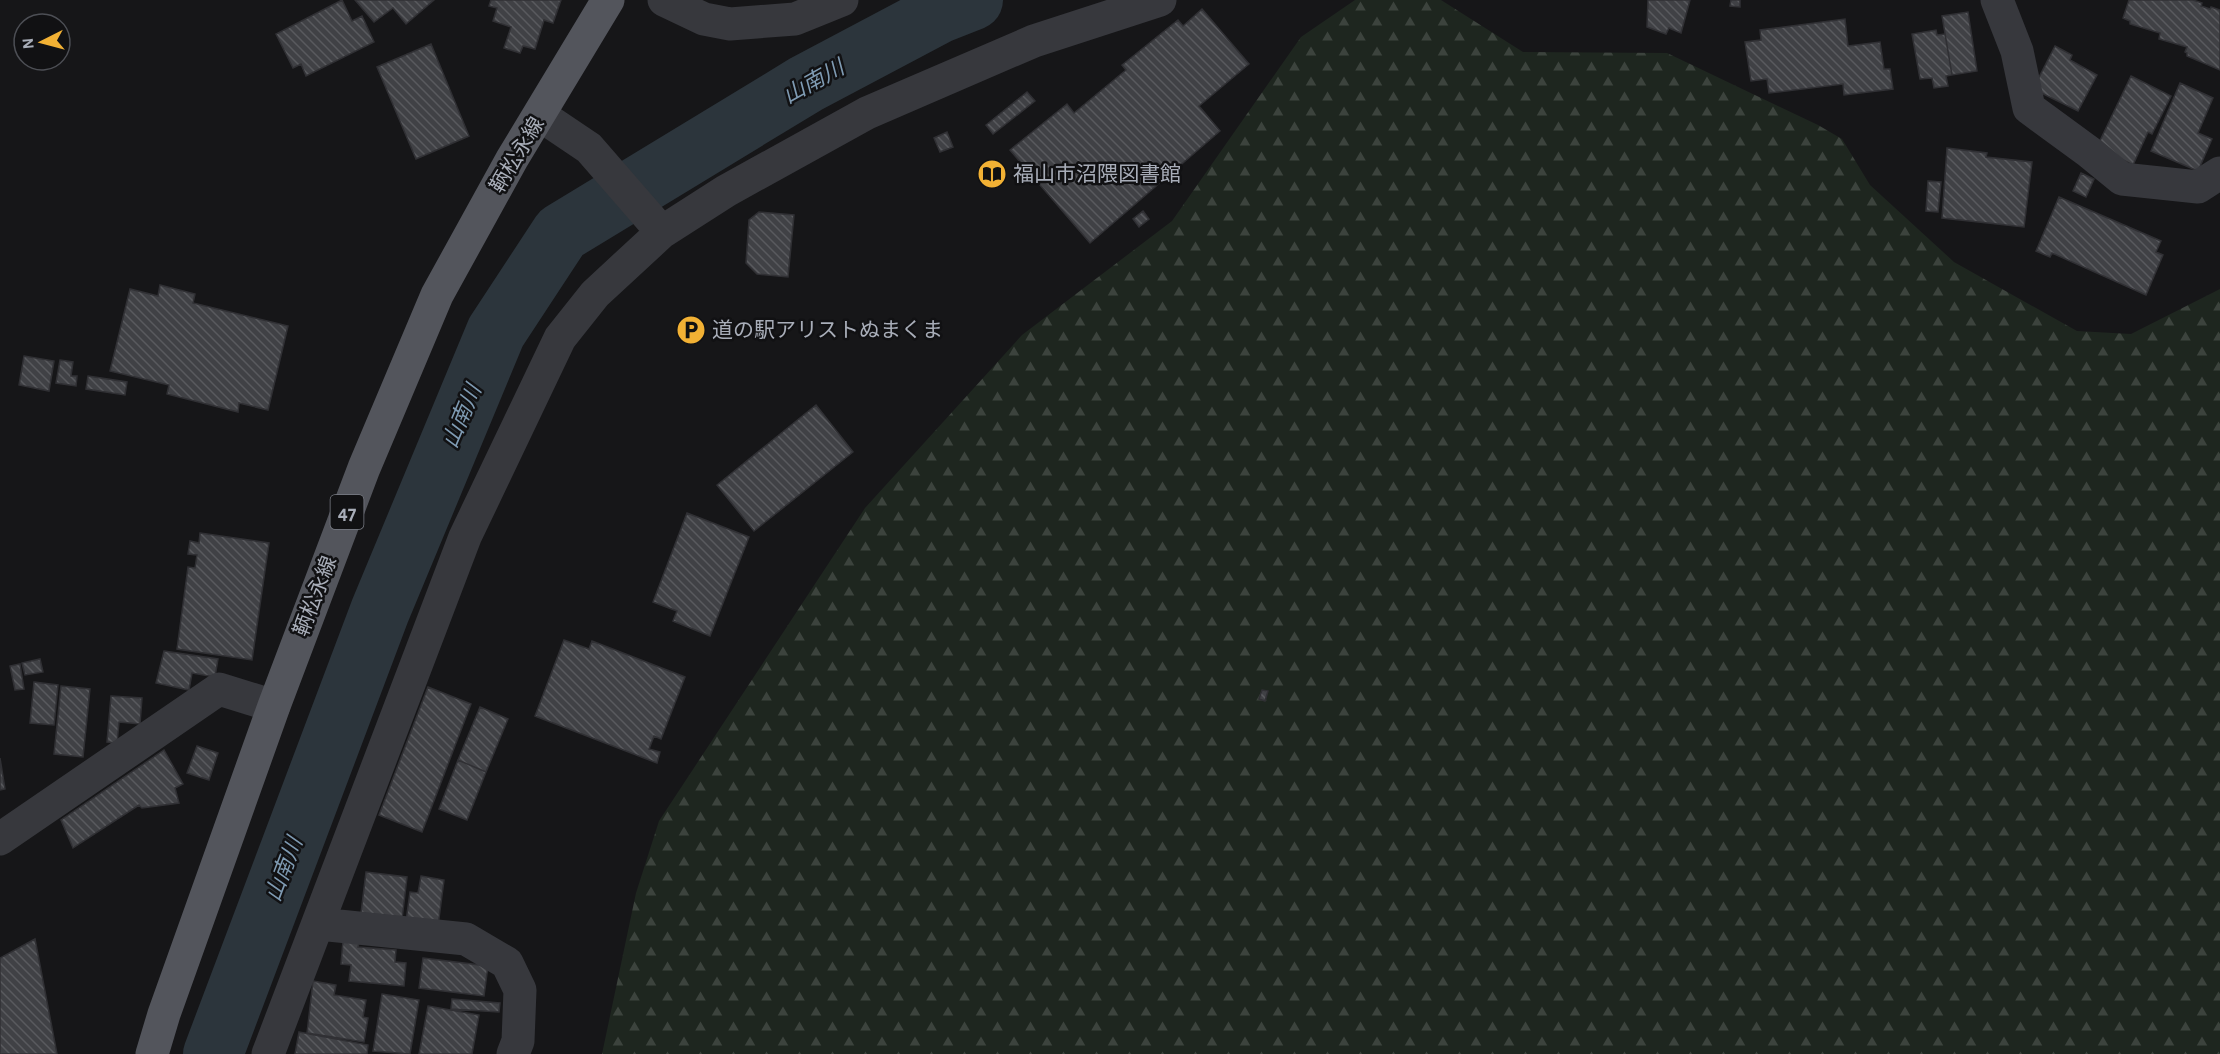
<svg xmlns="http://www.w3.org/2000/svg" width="2220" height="1054" font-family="'Alegreya Sans','Noto Sans JP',sans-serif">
<defs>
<pattern id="forest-firs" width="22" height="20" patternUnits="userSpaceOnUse" patternTransform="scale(1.5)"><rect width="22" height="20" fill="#1e261f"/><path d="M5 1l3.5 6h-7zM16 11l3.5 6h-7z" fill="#3c433d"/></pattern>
<pattern id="building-back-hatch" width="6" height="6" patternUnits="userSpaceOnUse" patternTransform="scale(1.5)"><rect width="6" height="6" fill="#404145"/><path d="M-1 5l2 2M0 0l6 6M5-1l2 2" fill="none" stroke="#595a5e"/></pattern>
</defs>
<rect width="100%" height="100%" fill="#161618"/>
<path fill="url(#forest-firs)" d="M 1355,0 L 1441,0 L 1523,52 L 1667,53 L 1818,125 L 1842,139 L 1870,185 L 1954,262 L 2077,331 L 2131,334 L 2220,289 L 2220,1054 L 602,1054 L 636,893 L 659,821 L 865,508 L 1022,335 L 1172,221 L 1301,37 Z"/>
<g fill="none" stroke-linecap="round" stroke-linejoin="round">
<path stroke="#2c353c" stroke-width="60" d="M 213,1054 L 380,611 L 496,332 L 561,233 L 806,84 L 940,13 L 973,0"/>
</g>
<path fill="url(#building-back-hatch)" stroke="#303034" stroke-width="1.5" d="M 342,0 L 352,21 L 362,16 L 374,42 L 306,76 L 301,64 L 293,68 L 276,34 Z
M 355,0 L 434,0 L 406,24 L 393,8 L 374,22 Z
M 491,0 L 561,0 L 553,23 L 544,20 L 535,49 L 523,46 L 520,53 L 504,48 L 511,27 L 493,21 L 497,8 L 489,6 Z
M 1648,0 L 1690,0 L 1681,33 L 1669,28 L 1666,34 L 1647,27 Z
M 1731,0 L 1740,0 L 1740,7 L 1730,6 Z
M 2129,0 L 2193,0 L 2202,3 L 2201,6 L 2210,9 L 2211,7 L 2220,10 L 2220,70 L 2187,56 L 2187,53 L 2185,52 L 2187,47 L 2159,39 L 2160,33 L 2130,24 L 2130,21 L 2123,18 Z
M 1202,9 L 1249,64 L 1199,106 L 1220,131 L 1090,243 L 1010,150 L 1067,104 L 1074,113 L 1126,70 L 1122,65 L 1178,20 L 1183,26 Z
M 1968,12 L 1977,71 L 1952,75 L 1942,16 Z
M 1845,19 L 1848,46 L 1880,42 L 1884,69 L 1890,69 L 1893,89 L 1844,95 L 1843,84 L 1769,93 L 1767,79 L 1751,81 L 1745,42 L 1761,40 L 1760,30 Z
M 1936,30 L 1937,35 L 1945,34 L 1952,75 L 1946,76 L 1948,86 L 1934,88 L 1932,78 L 1920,79 L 1912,34 Z
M 431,44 L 469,136 L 416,159 L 377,67 Z
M 2055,46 L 2072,55 L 2070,60 L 2097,75 L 2078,111 L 2033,89 Z
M 2131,76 L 2171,96 L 2152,134 L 2148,132 L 2133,165 L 2097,147 Z
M 2180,83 L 2213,98 L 2198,133 L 2212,139 L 2198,171 L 2151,151 Z
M 1027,92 L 1035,101 L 993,134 L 986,125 Z
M 947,132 L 953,147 L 940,152 L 934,138 Z
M 1947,148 L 1987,153 L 1986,157 L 2032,162 L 2024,227 L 1942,218 Z
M 2081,173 L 2094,179 L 2086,197 L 2073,191 Z
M 1928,181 L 1941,182 L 1938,212 L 1926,211 Z
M 2059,197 L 2161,241 L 2156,252 L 2163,255 L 2146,295 L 2052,253 L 2050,257 L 2036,251 Z
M 1143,211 L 1149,219 L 1139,227 L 1133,219 Z
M 759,212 L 794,215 L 788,277 L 757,274 L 746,263 L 749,220 Z
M 160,285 L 195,294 L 193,303 L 288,326 L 268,410 L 239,403 L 238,412 L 167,394 L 169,385 L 110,371 L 130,289 L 158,296 Z
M 24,356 L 54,361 L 49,391 L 19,385 Z
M 60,360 L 73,362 L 71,376 L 77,376 L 76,386 L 56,383 Z
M 88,376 L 127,382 L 125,395 L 86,389 Z
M 816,405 L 853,452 L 754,531 L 717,485 Z
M 687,513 L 749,537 L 710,636 L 673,621 L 677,611 L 653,602 Z
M 200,533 L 269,543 L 252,660 L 177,649 L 188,567 L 195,568 L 197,555 L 188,554 L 190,541 L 199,543 Z
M 564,640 L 589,649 L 592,641 L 685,677 L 661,739 L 654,736 L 649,749 L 660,752 L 657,763 L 535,716 Z
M 164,651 L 218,659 L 215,677 L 192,673 L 189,690 L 156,683 Z
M 40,659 L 43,672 L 25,675 L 22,663 Z
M 20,664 L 24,689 L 15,690 L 10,666 Z
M 34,682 L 58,685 L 54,725 L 30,723 Z
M 61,686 L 90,689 L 83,757 L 54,754 Z
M 428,687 L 471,704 L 422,832 L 379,815 Z
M 1262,690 L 1268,691 L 1265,701 L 1259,699 Z
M 111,696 L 142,698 L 140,724 L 119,722 L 117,743 L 107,742 Z
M 480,707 L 508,719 L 486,772 L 458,760 Z
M 197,746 L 218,753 L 209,780 L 187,773 Z
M 164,750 L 183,784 L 175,788 L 179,803 L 142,808 L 139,805 L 73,848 L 61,820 Z
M 0,758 L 5,789 L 0,790 Z
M 458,760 L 486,772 L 467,820 L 439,809 Z
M 366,872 L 407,877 L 402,919 L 361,913 Z
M 421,876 L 444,880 L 438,926 L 406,921 L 410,892 L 418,893 Z
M 35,939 L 57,1054 L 0,1054 L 0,958 Z
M 343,941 L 359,943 L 358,947 L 396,950 L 395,962 L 406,963 L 404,986 L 349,981 L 351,965 L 341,964 Z
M 423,958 L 488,966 L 484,996 L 419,988 Z
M 313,981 L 336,985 L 334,995 L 366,1000 L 363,1017 L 368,1018 L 364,1042 L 307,1033 Z
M 382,994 L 419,1000 L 410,1054 L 373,1051 Z
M 452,999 L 500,1003 L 499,1012 L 451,1009 Z
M 428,1006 L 479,1015 L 472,1054 L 419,1054 Z
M 299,1032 L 368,1045 L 367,1054 L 295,1054 Z"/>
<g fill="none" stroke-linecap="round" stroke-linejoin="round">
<path stroke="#37383d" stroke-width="33" d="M 664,0 L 704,19 L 730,24 L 795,19 L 842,0
M 1997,0 L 2017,51 L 2029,108 L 2089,152 L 2122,179 L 2198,187 L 2220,173
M 540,115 L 589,148 L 662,232
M 0,839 L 219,689 L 274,706
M 319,924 L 466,939 L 507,963 L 520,990 L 518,1041 L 513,1054
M 268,1054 L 465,537 L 560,338 L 595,294 L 662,232 L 726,191 L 867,113 L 1034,41 L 1160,0"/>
<path stroke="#53555c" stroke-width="33" d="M 152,1054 L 164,1014 L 274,706 L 364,468 L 437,295 L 512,159 L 608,0"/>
</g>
<defs>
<g id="library-disc" transform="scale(1.5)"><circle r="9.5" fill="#f2b134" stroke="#111113"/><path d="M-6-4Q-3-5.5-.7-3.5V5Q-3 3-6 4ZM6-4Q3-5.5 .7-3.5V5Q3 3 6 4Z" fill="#111"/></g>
<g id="parking-disc" transform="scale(1.5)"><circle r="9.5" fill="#f2b134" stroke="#111113"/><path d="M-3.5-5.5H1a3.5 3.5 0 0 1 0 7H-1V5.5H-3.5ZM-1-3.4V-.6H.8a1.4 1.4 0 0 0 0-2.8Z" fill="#111"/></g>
</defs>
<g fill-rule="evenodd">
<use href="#library-disc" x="992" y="174"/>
<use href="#parking-disc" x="691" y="330"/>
</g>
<g text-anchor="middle" stroke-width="5" stroke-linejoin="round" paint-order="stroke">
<rect fill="#111113" stroke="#7b7e86" stroke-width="1.5" x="330.5" y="495" width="33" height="34" rx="4.5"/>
<g font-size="20" font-weight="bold" fill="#a8adb8">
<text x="347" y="519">47</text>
</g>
<g font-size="21" fill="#a8adb8" stroke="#111113">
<text transform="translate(517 155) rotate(-59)" y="7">鞆松永線</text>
<text transform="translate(315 596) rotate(-69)" y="7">鞆松永線</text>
</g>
<g font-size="21" fill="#a8adb8" stroke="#111113" text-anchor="start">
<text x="1013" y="181">福山市沼隈図書館</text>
<text x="712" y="337">道の駅アリストぬまくま</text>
</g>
<g font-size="22" font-style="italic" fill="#7f9bb3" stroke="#111113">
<text transform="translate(813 81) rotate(-29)" y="8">山南川</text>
<text transform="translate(461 416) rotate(-67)" y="8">山南川</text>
<text transform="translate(283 869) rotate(-69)" y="8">山南川</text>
</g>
</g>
<g transform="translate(42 42) rotate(264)"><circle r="28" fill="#111113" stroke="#4d4f55" stroke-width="1.5"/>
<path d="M0-4.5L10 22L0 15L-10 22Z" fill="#f2b134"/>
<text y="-9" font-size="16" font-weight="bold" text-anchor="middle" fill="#a8adb8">N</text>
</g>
</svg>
